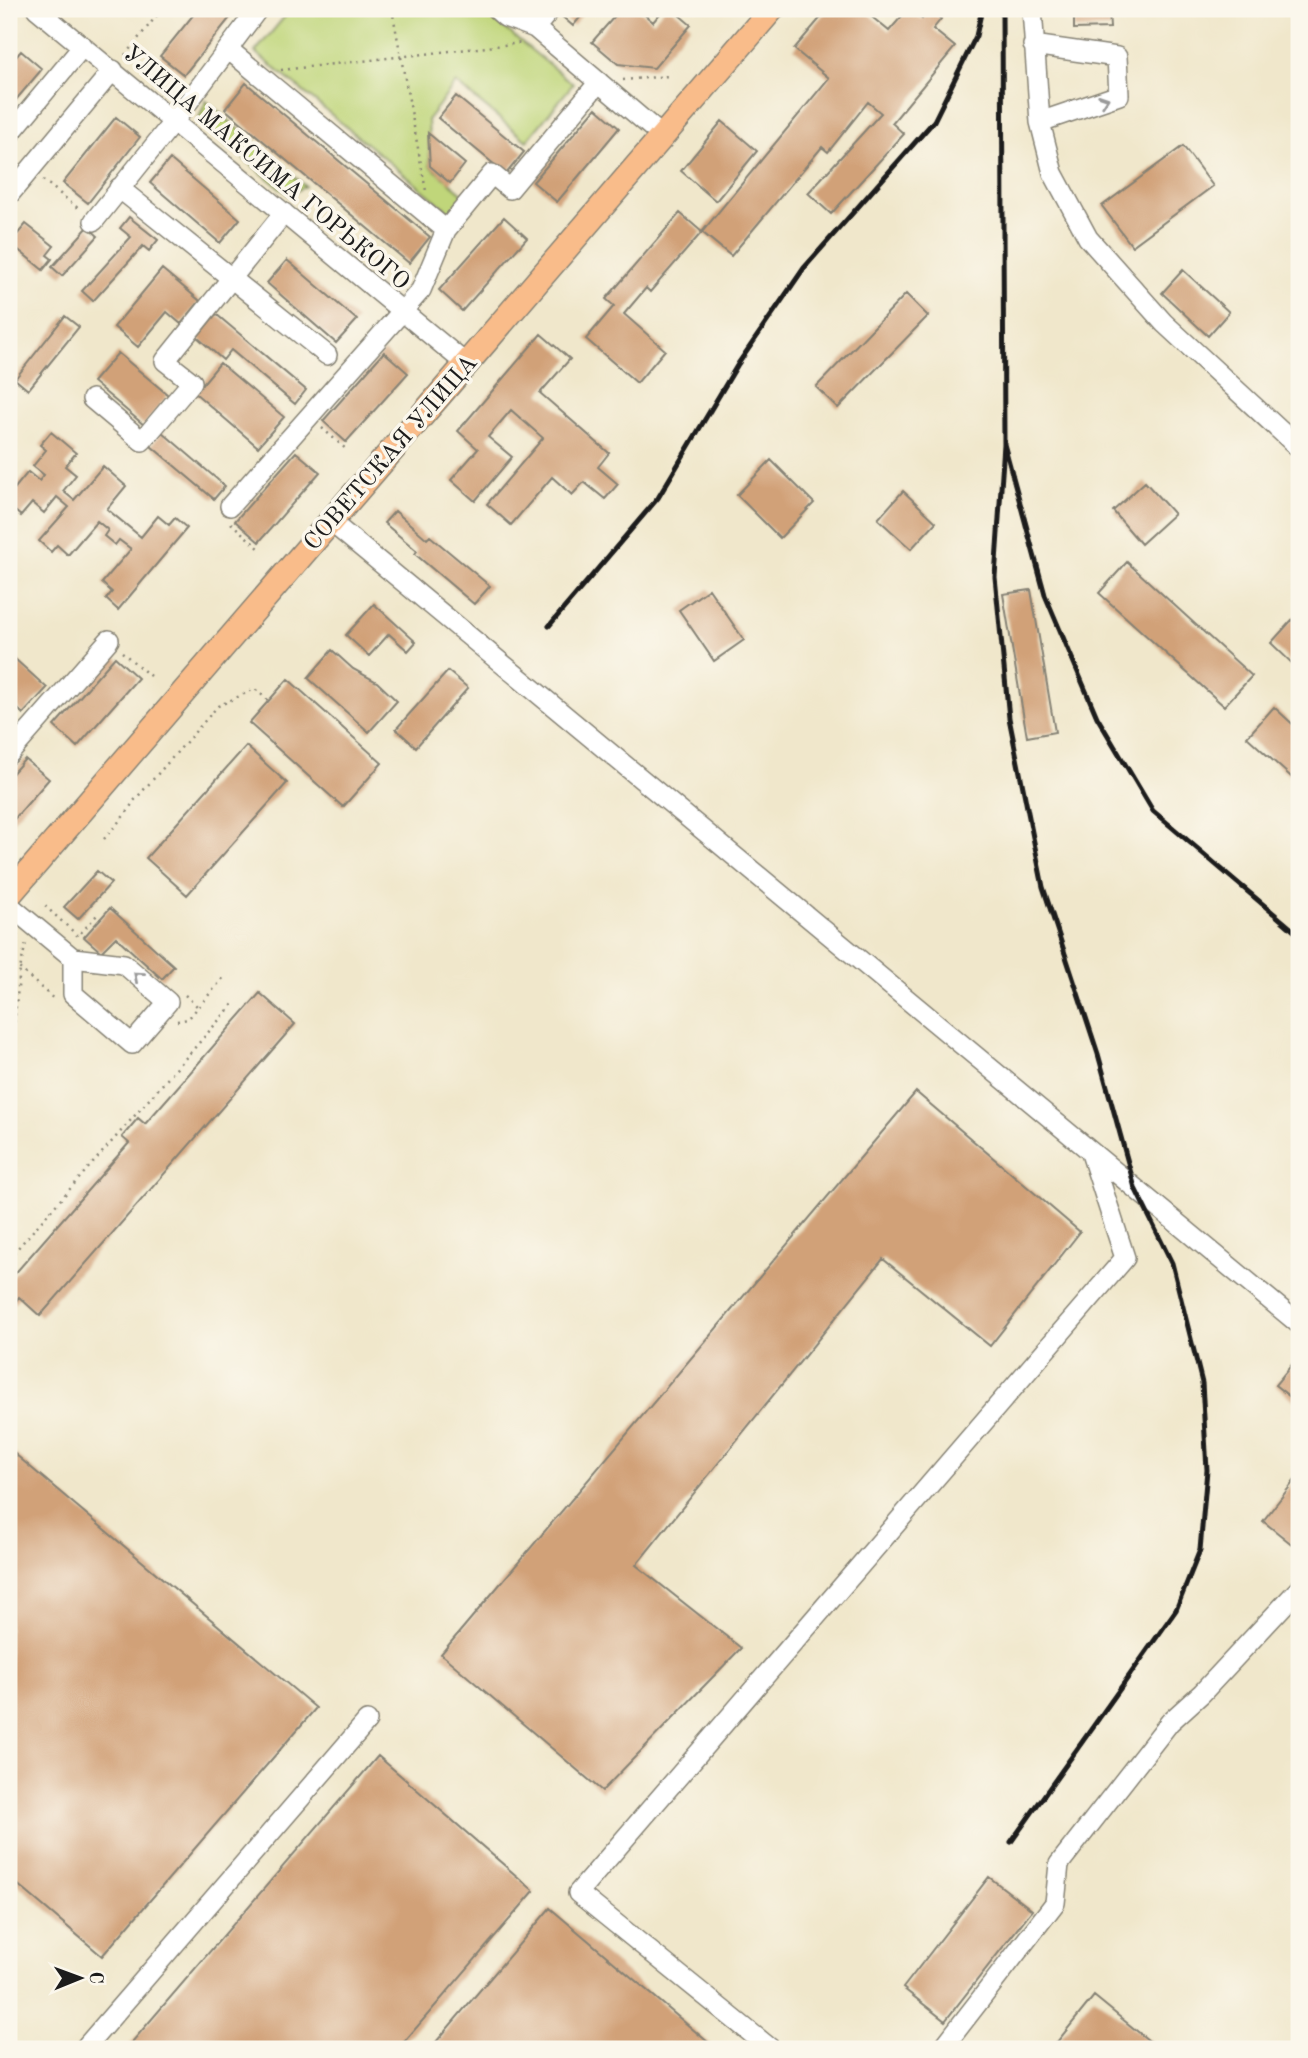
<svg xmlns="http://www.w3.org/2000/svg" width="1308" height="2058" font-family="'Old Standard TT',serif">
<rect width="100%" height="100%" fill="#fbf7ec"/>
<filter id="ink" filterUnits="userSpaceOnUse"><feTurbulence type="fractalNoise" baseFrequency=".0143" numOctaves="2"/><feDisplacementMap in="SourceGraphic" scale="14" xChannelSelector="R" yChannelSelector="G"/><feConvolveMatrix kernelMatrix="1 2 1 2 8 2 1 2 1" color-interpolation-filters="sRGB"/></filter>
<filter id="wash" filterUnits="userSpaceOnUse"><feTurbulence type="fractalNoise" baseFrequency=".00686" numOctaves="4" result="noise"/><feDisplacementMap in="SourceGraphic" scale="28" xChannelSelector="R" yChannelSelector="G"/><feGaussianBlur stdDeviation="1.57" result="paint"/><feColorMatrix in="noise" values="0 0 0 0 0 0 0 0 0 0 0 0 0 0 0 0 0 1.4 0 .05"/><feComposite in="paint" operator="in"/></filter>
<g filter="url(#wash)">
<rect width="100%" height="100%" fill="#f0e7cb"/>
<path fill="#c0d67a" stroke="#6e794b" stroke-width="2" d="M 291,9 L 481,9 L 573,84 L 527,141 L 456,83 L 428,119 L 430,166 L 465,195 L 450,212 L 255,52 Z
M 206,101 L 305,186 L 289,195 L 198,121 Z"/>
<g id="blocks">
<path fill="#d1a178" d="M 198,9 L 237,9 L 184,75 L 160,56 Z
M 562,9 L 587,9 L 573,26 L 558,13 Z
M 621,9 L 638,9 L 653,22 L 664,9 L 672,9 L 691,25 L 654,68 L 618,64 L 592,42 Z
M 828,9 L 871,9 L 867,13 L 889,31 L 908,9 L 922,19 L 929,10 L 941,19 L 933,29 L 955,47 L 892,123 L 904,134 L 831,214 L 808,193 L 881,113 L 868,102 L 828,152 L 822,147 L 731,256 L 702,232 L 829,78 L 794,49 Z
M 1085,9 L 1109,9 L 1110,28 L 1074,29 L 1074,12 L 1085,11 Z
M 21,51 L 42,69 L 9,108 L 9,65 Z
M 246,83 L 430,237 L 409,263 L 225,109 Z
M 456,96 L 524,152 L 506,174 L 438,118 Z
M 596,108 L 619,128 L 557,202 L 533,182 Z
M 116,117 L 140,137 L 88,203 L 63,183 Z
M 722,121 L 757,151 L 716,201 L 681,171 Z
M 428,133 L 465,164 L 450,183 L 430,166 Z
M 1183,146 L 1213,186 L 1132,246 L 1102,206 Z
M 170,159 L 240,219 L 220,243 L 150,183 Z
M 680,213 L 702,232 L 650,292 L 646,288 L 624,314 L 665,350 L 637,383 L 586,339 L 614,306 L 606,299 Z
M 129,217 L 158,240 L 149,251 L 143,246 L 93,301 L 82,291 L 131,237 L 120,228 Z
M 504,217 L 527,238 L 462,311 L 439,290 Z
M 26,224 L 54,246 L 47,255 L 52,259 L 43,270 L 10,243 Z
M 88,227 L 98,236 L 62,276 L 52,267 Z
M 287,260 L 357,320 L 336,343 L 267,283 Z
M 162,269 L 200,301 L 181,324 L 167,312 L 138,347 L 114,327 Z
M 1183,270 L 1229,312 L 1208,336 L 1162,293 Z
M 906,294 L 928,316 L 838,408 L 816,387 Z
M 216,314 L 306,390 L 295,404 L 231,350 L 223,360 L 197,337 Z
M 65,316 L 79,327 L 28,390 L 15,379 Z
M 541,334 L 570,359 L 540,393 L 609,453 L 598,467 L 618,484 L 605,499 L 584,482 L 572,495 L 552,477 L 511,525 L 487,504 L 543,438 L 511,410 L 488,437 L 512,457 L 475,501 L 451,480 L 478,449 L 458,431 Z
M 384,352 L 408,373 L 346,442 L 323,421 Z
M 118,353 L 168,395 L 144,425 L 93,382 Z
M 220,363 L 284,417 L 258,447 L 195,393 Z
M 51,432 L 76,453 L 65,466 L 76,475 L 63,491 L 74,500 L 103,466 L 126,486 L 107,509 L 141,537 L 158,516 L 169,525 L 175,518 L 187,528 L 118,610 L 106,599 L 112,592 L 102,583 L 131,549 L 119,540 L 115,545 L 104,536 L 108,530 L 97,521 L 68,555 L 57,545 L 51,552 L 39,541 L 69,507 L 57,497 L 44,513 L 32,503 L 21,516 L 9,506 L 9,483 L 15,488 L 28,472 L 39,481 L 44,475 L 33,466 L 46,450 L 40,445 Z
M 162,432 L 225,486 L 214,499 L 151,446 Z
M 296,452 L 320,472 L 259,542 L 235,521 Z
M 771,460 L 814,503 L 780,538 L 737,495 Z
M 1145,482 L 1174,514 L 1141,544 L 1113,511 Z
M 903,491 L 936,522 L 911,549 L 878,519 Z
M 395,511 L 427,539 L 430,536 L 490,586 L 474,604 L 415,554 L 417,551 L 384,523 Z
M 1127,562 L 1252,676 L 1224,706 L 1099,593 Z
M 709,589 L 744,640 L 714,661 L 679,610 Z
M 1031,590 L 1055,732 L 1027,737 L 1003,594 Z
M 374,604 L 416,642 L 408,651 L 389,634 L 369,656 L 346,635 Z
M 1299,612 L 1299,670 L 1271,643 Z
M 332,650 L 353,669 L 377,682 L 397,701 L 369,732 L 308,678 Z
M 115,657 L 138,678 L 77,747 L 54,726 Z
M 15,659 L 47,688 L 23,714 L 9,700 L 9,666 Z
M 448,671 L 468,688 L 416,747 L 396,729 Z
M 288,679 L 382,763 L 343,807 L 249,723 Z
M 1274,707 L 1299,730 L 1299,784 L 1247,737 Z
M 246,746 L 287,783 L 187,895 L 146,858 Z
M 25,759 L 49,779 L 9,825 L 9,777 Z
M 97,871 L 111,883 L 78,919 L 64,907 Z
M 110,908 L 174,966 L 162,979 L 116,937 L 101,952 L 84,937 Z
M 260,993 L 295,1024 L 40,1316 L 19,1297 L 9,1309 L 9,1274 L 12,1277 L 129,1143 L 122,1137 L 138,1118 L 145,1124 Z
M 916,1092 L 1080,1232 L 990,1346 L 883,1259 L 636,1565 L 741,1648 L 602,1791 L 441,1654 Z
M 1299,1356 L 1299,1404 L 1275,1385 Z
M 9,1449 L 316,1708 L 102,1956 L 9,1877 Z
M 1299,1475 L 1299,1550 L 1263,1521 Z
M 378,1756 L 534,1891 L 398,2049 L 126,2049 Z
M 989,1877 L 1032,1910 L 945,2021 L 903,1988 Z
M 550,1908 L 716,2049 L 430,2049 Z
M 1094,1996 L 1159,2049 L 1055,2049 L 1053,2047 Z"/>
</g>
</g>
<g filter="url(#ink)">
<use href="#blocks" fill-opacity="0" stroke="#868274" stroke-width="2"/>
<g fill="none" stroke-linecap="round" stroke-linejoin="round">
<g stroke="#868274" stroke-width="22">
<path id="minor" d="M 37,9 L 466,364
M 496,9 L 505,17 L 535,28 L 551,9
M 1032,9 L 1040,122 L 1053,173 L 1088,238 L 1164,323 L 1299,448
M 535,28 L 662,136
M 1033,45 L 1117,57 L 1119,95 L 1040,122
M 228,49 L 446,230
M 9,135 L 83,46
M 119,188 L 327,355
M 9,195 L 113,70
M 94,221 L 174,121 L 258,9
M 92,399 L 142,441 L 192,382 L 165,361 L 284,213
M 230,506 L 421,290 L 446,230 L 492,174 L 510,189 L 599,82
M 330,521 L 1299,1324
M 9,754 L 109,640
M 9,905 L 73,958 L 124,964 L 168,1002 L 132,1044 L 73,994 L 73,958
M 84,2049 L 367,1721
M 771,2049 L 578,1893 L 1125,1258 L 1091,1153
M 942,2049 L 1055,1903 L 1059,1864 L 1170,1722 L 1202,1693 L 1299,1589"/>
</g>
<g stroke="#868274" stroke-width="27">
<path id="major" d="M 9,895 L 772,9"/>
</g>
<path stroke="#868274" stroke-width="2.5" stroke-dasharray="2 5" stroke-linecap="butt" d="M 392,9 L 426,191
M 125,55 L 162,9
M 281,70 L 522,43
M 623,80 L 669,76
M 43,180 L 79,209
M 322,428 L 348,451
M 231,523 L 261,550
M 122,652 L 150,676
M 104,839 L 128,811 L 133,802 L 218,706 L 255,689 L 269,701
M 45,906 L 78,936 L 97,915 L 101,919
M 9,946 L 18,935
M 9,959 L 56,1001
M 185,995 L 198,1007
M 177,1021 L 188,1019 L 225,976
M 9,1071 L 20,969 L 26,943
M 9,1258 L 235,1002"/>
<use href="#minor" stroke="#fff" stroke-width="19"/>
<use href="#major" stroke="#f9bc8a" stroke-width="24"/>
<path stroke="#1c1c1c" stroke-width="5" d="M 1002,9 L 1004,444 L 1045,595 L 1097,717 L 1153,811 L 1299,935
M 1004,444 L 995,577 L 1009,718 L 1043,887 L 1098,1054 L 1135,1188 L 1172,1263 L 1202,1383 L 1207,1470 L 1200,1550 L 1176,1610 L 1011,1842
M 549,626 L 658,498 L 738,364 L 804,268 L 934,121 L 976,36 L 982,9"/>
</g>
<defs><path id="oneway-chevron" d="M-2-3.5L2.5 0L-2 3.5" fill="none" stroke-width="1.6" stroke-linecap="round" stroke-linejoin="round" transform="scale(1.75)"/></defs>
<g stroke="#999">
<use href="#oneway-chevron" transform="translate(1104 100) rotate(-19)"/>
<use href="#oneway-chevron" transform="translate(138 976) rotate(-139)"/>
</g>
</g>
<g text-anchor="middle" stroke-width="7" stroke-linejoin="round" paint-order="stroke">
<g font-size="24" fill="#1c1c1c" stroke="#fbf7ec">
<text transform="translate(267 167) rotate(40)" y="8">УЛИЦА МАКСИМА ГОРЬКОГО</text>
<text transform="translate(390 452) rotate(-49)" y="8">СОВЕТСКАЯ УЛИЦА</text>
</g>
</g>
<rect width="1308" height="2058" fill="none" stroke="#fbf7ec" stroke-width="35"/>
<g transform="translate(80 1978) rotate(89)" stroke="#fbf7ec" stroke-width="5" paint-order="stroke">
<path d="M0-5L12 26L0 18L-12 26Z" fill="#1c1c1c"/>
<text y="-10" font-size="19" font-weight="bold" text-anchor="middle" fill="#1c1c1c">С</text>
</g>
</svg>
